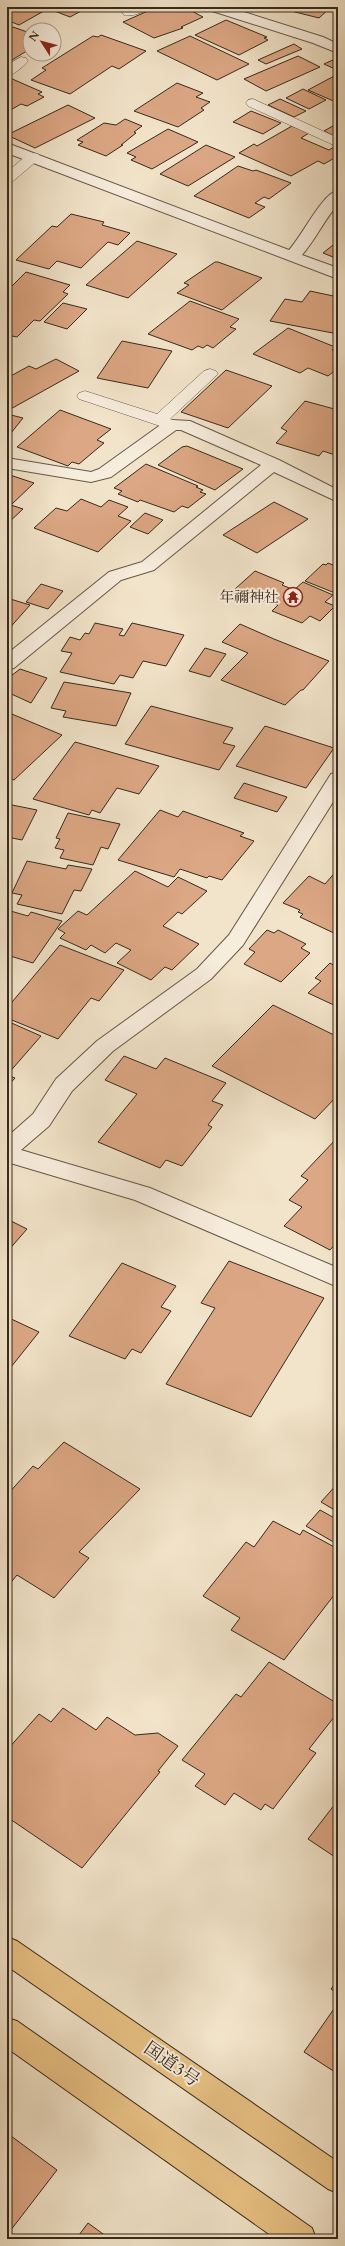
<svg xmlns="http://www.w3.org/2000/svg" width="345" height="2246" font-family="Cardo,'Noto Serif JP',serif">
<rect width="100%" height="100%" fill="#f2e4ca"/>
<filter id="stains"><feTurbulence type="fractalNoise" baseFrequency=".005" numOctaves="4"/><feColorMatrix values="0 0 0 0 .2 0 0 0 0 .09 0 0 0 0 .02 0 0 0 .5 -.17"/></filter>
<radialGradient id="worn" r=".72"><stop offset=".6" stop-color="#630" stop-opacity="0"/><stop offset="1" stop-color="#630" stop-opacity=".3"/></radialGradient>
<path fill="#dca784" stroke="#372a1c" d="M 7,7 L 51,7 L 19,25 L 7,20 Z
M 57,7 L 76,7 L 83,10 L 70,17 L 52,10 Z
M 157,7 L 184,7 L 203,17 L 181,27 L 183,28 L 154,38 L 123,22 Z
M 281,7 L 331,7 L 319,18 L 279,8 Z
M 226,20 L 267,37 L 264,38 L 268,40 L 239,55 L 195,35 Z
M 13,27 L 30,33 L 30,49 L 7,63 L 7,31 Z
M 101,35 L 146,51 L 119,69 L 112,66 L 70,94 L 31,80 L 46,70 L 42,68 L 93,36 L 98,37 Z
M 190,36 L 249,64 L 217,80 L 157,51 Z
M 294,44 L 302,49 L 266,64 L 258,60 Z
M 298,56 L 320,67 L 266,91 L 244,79 Z
M 335,59 L 338,61 L 337,70 L 324,64 Z
M 338,74 L 338,103 L 308,90 Z
M 10,78 L 42,92 L 38,94 L 44,97 L 27,106 L 21,104 L 7,112 L 7,80 Z
M 177,83 L 203,93 L 196,97 L 210,102 L 201,108 L 204,110 L 178,127 L 134,111 Z
M 303,89 L 326,100 L 309,109 L 286,98 Z
M 280,99 L 306,111 L 294,117 L 268,105 Z
M 68,105 L 95,118 L 35,148 L 7,135 Z
M 251,111 L 281,123 L 263,134 L 233,122 Z
M 125,119 L 142,126 L 134,132 L 136,133 L 121,145 L 123,145 L 106,156 L 78,145 L 83,142 L 77,140 L 104,123 L 116,125 Z
M 338,123 L 338,138 L 324,131 Z
M 292,126 L 309,133 L 301,138 L 329,150 L 334,147 L 338,149 L 338,156 L 324,164 L 318,161 L 291,176 L 239,153 L 254,144 L 257,146 Z
M 168,129 L 198,142 L 152,169 L 131,160 L 136,157 L 127,153 Z
M 206,145 L 235,157 L 188,186 L 160,174 Z
M 238,166 L 253,171 L 256,170 L 291,183 L 269,199 L 264,197 L 255,203 L 265,207 L 249,218 L 194,196 Z
M 71,214 L 104,222 L 102,225 L 130,233 L 118,245 L 108,242 L 81,268 L 57,261 L 49,269 L 16,260 L 52,226 L 57,227 Z
M 137,241 L 177,254 L 128,298 L 86,285 Z
M 338,241 L 338,259 L 323,253 Z
M 215,262 L 218,262 L 262,278 L 222,310 L 177,293 L 189,285 L 184,283 Z
M 26,272 L 70,285 L 63,292 L 68,294 L 40,321 L 34,320 L 17,337 L 7,335 L 7,288 L 9,289 Z
M 310,291 L 338,297 L 335,303 L 338,304 L 338,334 L 270,321 L 285,299 L 302,302 Z
M 190,301 L 239,319 L 230,327 L 236,329 L 213,348 L 207,345 L 203,348 L 198,346 L 192,350 L 148,334 Z
M 63,303 L 87,309 L 67,329 L 44,322 Z
M 288,328 L 335,347 L 332,350 L 338,352 L 338,368 L 328,376 L 308,368 L 300,373 L 253,354 Z
M 122,341 L 172,351 L 148,388 L 97,378 Z
M 56,359 L 79,371 L 7,411 L 7,378 L 29,366 L 36,369 Z
M 226,370 L 272,386 L 228,428 L 181,412 Z
M 305,401 L 338,410 L 338,451 L 335,455 L 323,451 L 319,456 L 276,443 L 287,431 L 281,428 Z
M 60,410 L 111,429 L 97,440 L 104,443 L 79,464 L 72,462 L 68,466 L 17,447 Z
M 7,414 L 23,418 L 7,438 Z
M 187,446 L 243,469 L 215,490 L 158,465 L 182,447 Z
M 146,464 L 198,486 L 196,487 L 203,490 L 200,492 L 206,494 L 188,508 L 182,506 L 174,512 L 140,500 L 138,502 L 118,494 L 122,491 L 114,488 Z
M 7,474 L 34,483 L 11,505 L 23,509 L 7,524 Z
M 81,499 L 101,507 L 109,500 L 128,507 L 118,516 L 131,521 L 98,552 L 34,528 L 56,508 L 67,511 Z
M 274,502 L 308,519 L 257,553 L 223,535 Z
M 145,513 L 163,520 L 148,534 L 130,527 Z
M 328,563 L 338,567 L 338,590 L 335,593 L 305,581 L 323,564 L 326,565 Z
M 255,571 L 284,583 L 282,585 L 294,590 L 303,582 L 333,595 L 325,602 L 335,606 L 320,621 L 310,616 L 302,623 L 272,611 L 278,605 L 266,599 L 264,601 L 235,589 Z
M 41,584 L 63,591 L 48,609 L 26,602 Z
M 7,598 L 30,605 L 7,631 Z
M 95,623 L 123,629 L 119,635 L 124,636 L 132,623 L 184,635 L 166,666 L 143,661 L 133,678 L 120,675 L 114,684 L 60,672 L 72,653 L 61,651 L 70,637 L 80,640 L 85,633 L 89,634 Z
M 240,624 L 274,639 L 329,661 L 303,690 L 301,690 L 285,705 L 221,680 L 248,653 L 222,642 Z
M 205,648 L 226,654 L 210,677 L 189,671 Z
M 20,669 L 47,678 L 31,703 L 7,692 L 7,679 Z
M 64,682 L 131,693 L 116,726 L 63,717 L 66,711 L 51,708 Z
M 151,706 L 233,728 L 223,743 L 235,746 L 219,770 L 125,744 Z
M 7,712 L 62,735 L 14,780 L 7,777 Z
M 265,726 L 334,748 L 306,788 L 236,766 Z
M 75,742 L 128,757 L 159,766 L 139,794 L 117,788 L 100,813 L 92,810 L 89,815 L 33,799 Z
M 244,783 L 287,797 L 277,812 L 234,798 Z
M 7,804 L 37,810 L 22,840 L 7,837 Z
M 160,810 L 178,817 L 183,811 L 244,833 L 240,836 L 254,841 L 222,880 L 209,876 L 207,878 L 180,869 L 174,877 L 118,860 Z
M 68,813 L 120,824 L 108,849 L 101,847 L 93,865 L 60,858 L 64,850 L 55,848 L 60,839 L 56,838 Z
M 27,861 L 66,869 L 68,865 L 92,869 L 81,891 L 74,890 L 62,914 L 17,904 L 22,895 L 12,893 Z
M 338,869 L 338,935 L 300,917 L 303,914 L 298,912 L 300,910 L 283,903 L 309,876 L 325,884 Z
M 135,871 L 168,887 L 178,877 L 207,891 L 182,914 L 178,912 L 163,926 L 199,944 L 172,970 L 165,967 L 151,980 L 117,963 L 131,950 L 116,943 L 105,953 L 91,945 L 86,950 L 60,938 L 65,933 L 58,929 L 78,911 L 87,915 Z
M 7,910 L 28,916 L 31,912 L 62,921 L 33,963 L 7,955 Z
M 267,930 L 274,933 L 278,930 L 306,944 L 301,948 L 310,953 L 281,982 L 244,964 L 255,952 L 249,949 Z
M 60,945 L 124,970 L 99,1001 L 91,998 L 58,1039 L 7,1018 L 7,1008 Z
M 330,963 L 335,966 L 338,963 L 338,1007 L 308,993 L 321,981 L 315,978 Z
M 273,1005 L 338,1037 L 338,1095 L 315,1119 L 212,1066 Z
M 7,1021 L 41,1036 L 7,1075 L 15,1078 L 7,1087 Z
M 124,1056 L 156,1069 L 165,1058 L 226,1083 L 212,1101 L 223,1105 L 208,1125 L 212,1127 L 182,1166 L 166,1160 L 160,1168 L 98,1142 L 137,1094 L 105,1080 Z
M 338,1137 L 338,1241 L 330,1250 L 284,1226 L 302,1207 L 289,1200 L 308,1180 L 301,1176 Z
M 7,1219 L 27,1229 L 7,1252 Z
M 229,1261 L 324,1298 L 251,1417 L 166,1384 L 215,1308 L 201,1303 Z
M 122,1263 L 176,1286 L 161,1307 L 171,1311 L 141,1353 L 132,1349 L 125,1359 L 69,1336 Z
M 7,1317 L 39,1332 L 7,1372 Z
M 64,1442 L 140,1489 L 79,1552 L 89,1558 L 54,1598 L 17,1575 L 7,1587 L 7,1495 L 33,1466 L 38,1469 Z
M 338,1483 L 338,1512 L 321,1502 Z
M 320,1510 L 338,1520 L 337,1544 L 306,1526 Z
M 273,1521 L 300,1535 L 303,1530 L 338,1549 L 338,1569 L 335,1573 L 338,1575 L 338,1590 L 284,1660 L 231,1630 L 240,1618 L 203,1596 L 246,1542 L 254,1547 Z
M 269,1662 L 338,1704 L 338,1712 L 309,1749 L 316,1753 L 273,1809 L 265,1804 L 261,1810 L 234,1793 L 225,1805 L 195,1786 L 205,1774 L 182,1760 L 236,1694 L 241,1697 Z
M 63,1708 L 96,1730 L 107,1717 L 135,1735 L 158,1733 L 178,1746 L 158,1771 L 160,1772 L 82,1868 L 7,1817 L 7,1750 L 39,1714 L 51,1722 Z
M 338,1800 L 338,1859 L 308,1839 Z
M 338,1980 L 338,1994 L 331,1989 Z
M 338,2003 L 338,2074 L 304,2052 Z
M 7,2133 L 57,2170 L 7,2235 Z
M 88,2223 L 110,2239 L 76,2239 Z"/>
<g fill="none" stroke-linecap="round" stroke-linejoin="round">
<g stroke="#665848" stroke-width="1">
<path id="service" d="M 130,7 L 149,7 C 144,13 131,17 124,15 L 122,12 Z
M 21,57 L 26,58 L 28,61 C 23,67 15,74 7,76 L 7,65 Z
M 253,99 L 338,138 L 338,147 L 248,106 L 246,103 L 248,100 Z
M 33,153 L 38,154 L 40,157 L 38,160 L 12,182 L 7,183 L 7,172 L 28,154 Z
M 210,369 L 216,371 L 218,374 L 170,419 L 178,422 L 180,425 L 178,428 L 172,430 L 79,399 L 77,396 L 79,393 L 85,391 L 157,414 L 204,371 Z"/>
</g>
<g stroke="#665848" stroke-width="2">
<path id="minor" d="M 207,7 L 228,7 L 323,37 L 338,44 L 338,53 L 313,43 L 209,10 Z
M 7,143 L 289,250 C 303,235 321,195 338,190 L 338,204 C 324,220 316,239 302,255 L 338,268 L 338,279 L 7,153 Z
M 172,420 L 190,421 L 279,460 L 338,490 L 338,502 L 274,472 L 154,570 L 121,580 L 14,668 L 7,670 L 7,654 L 109,572 L 142,562 L 261,465 L 181,430 L 176,430 L 111,477 L 91,482 L 7,468 L 7,458 L 91,472 L 99,469 L 166,421 Z
M 338,772 L 338,794 L 243,945 L 211,979 L 113,1051 L 72,1091 L 49,1126 L 21,1150 L 150,1188 L 338,1268 L 338,1287 L 135,1200 L 7,1162 L 7,1137 L 33,1114 L 56,1079 L 97,1041 L 197,969 L 229,935 L 331,774 Z"/>
</g>
<g stroke="#372a1c" stroke-width="2">
<path id="trunk" d="M 7,1937 L 17,1941 L 338,2162 L 338,2193 L 328,2189 L 7,1966 Z
M 7,2018 L 17,2021 L 312,2228 L 316,2239 L 276,2239 L 7,2048 Z"/>
</g>
<use href="#service" fill="#f7eddd" fill-rule="evenodd"/>
<use href="#minor" fill="#f7eddd" fill-rule="evenodd"/>
<use href="#trunk" fill="#e9c285" fill-rule="evenodd"/>
</g>
<defs>
<g id="temple-ring" transform="scale(1)"><circle r="9.5" fill="#f7eddd" stroke="#8f2418" stroke-width="1.5"/><path d="M0-6L5-2H3V0L6.5 2.5H4V6H1.5V3h-3V6H-4V2.5H-6.5L-3 0V-2H-5Z" fill="#8f2418"/></g>
</defs>
<g fill-rule="evenodd">
<use href="#temple-ring" x="293" y="597"/>
</g>
<g text-anchor="middle" stroke-width="4" stroke-linejoin="round" paint-order="stroke">
<g font-size="15" fill="#372a1c" stroke="#f7eddd" text-anchor="end">
<text x="279" y="602">年禰神社</text>
</g>
<g font-size="18" fill="#372a1c" stroke="#f7eddd">
<text transform="translate(172 2064) rotate(35)" y="6">国道3号</text>
</g>
</g>
<rect width="345" height="2246" fill="none" stroke="#f2e4ca" stroke-width="24"/>
<rect x="8" y="8" width="329" height="2230" fill="none" stroke="#372a1c" stroke-width="2"/>
<rect x="12" y="12" width="321" height="2222" fill="none" stroke="#372a1c"/>
<g transform="translate(42 42) rotate(306)"><circle r="19" fill="#f7eddd" stroke="#aa9f90"/>
<path d="M0-3L7 15L0 10L-7 15Z" fill="#8f2418"/>
<text y="-6" font-size="11" font-weight="bold" text-anchor="middle" fill="#372a1c">N</text>
</g>
<rect width="100%" height="100%" filter="url(#stains)"/>
<rect width="100%" height="100%" fill="url(#worn)"/>
</svg>
